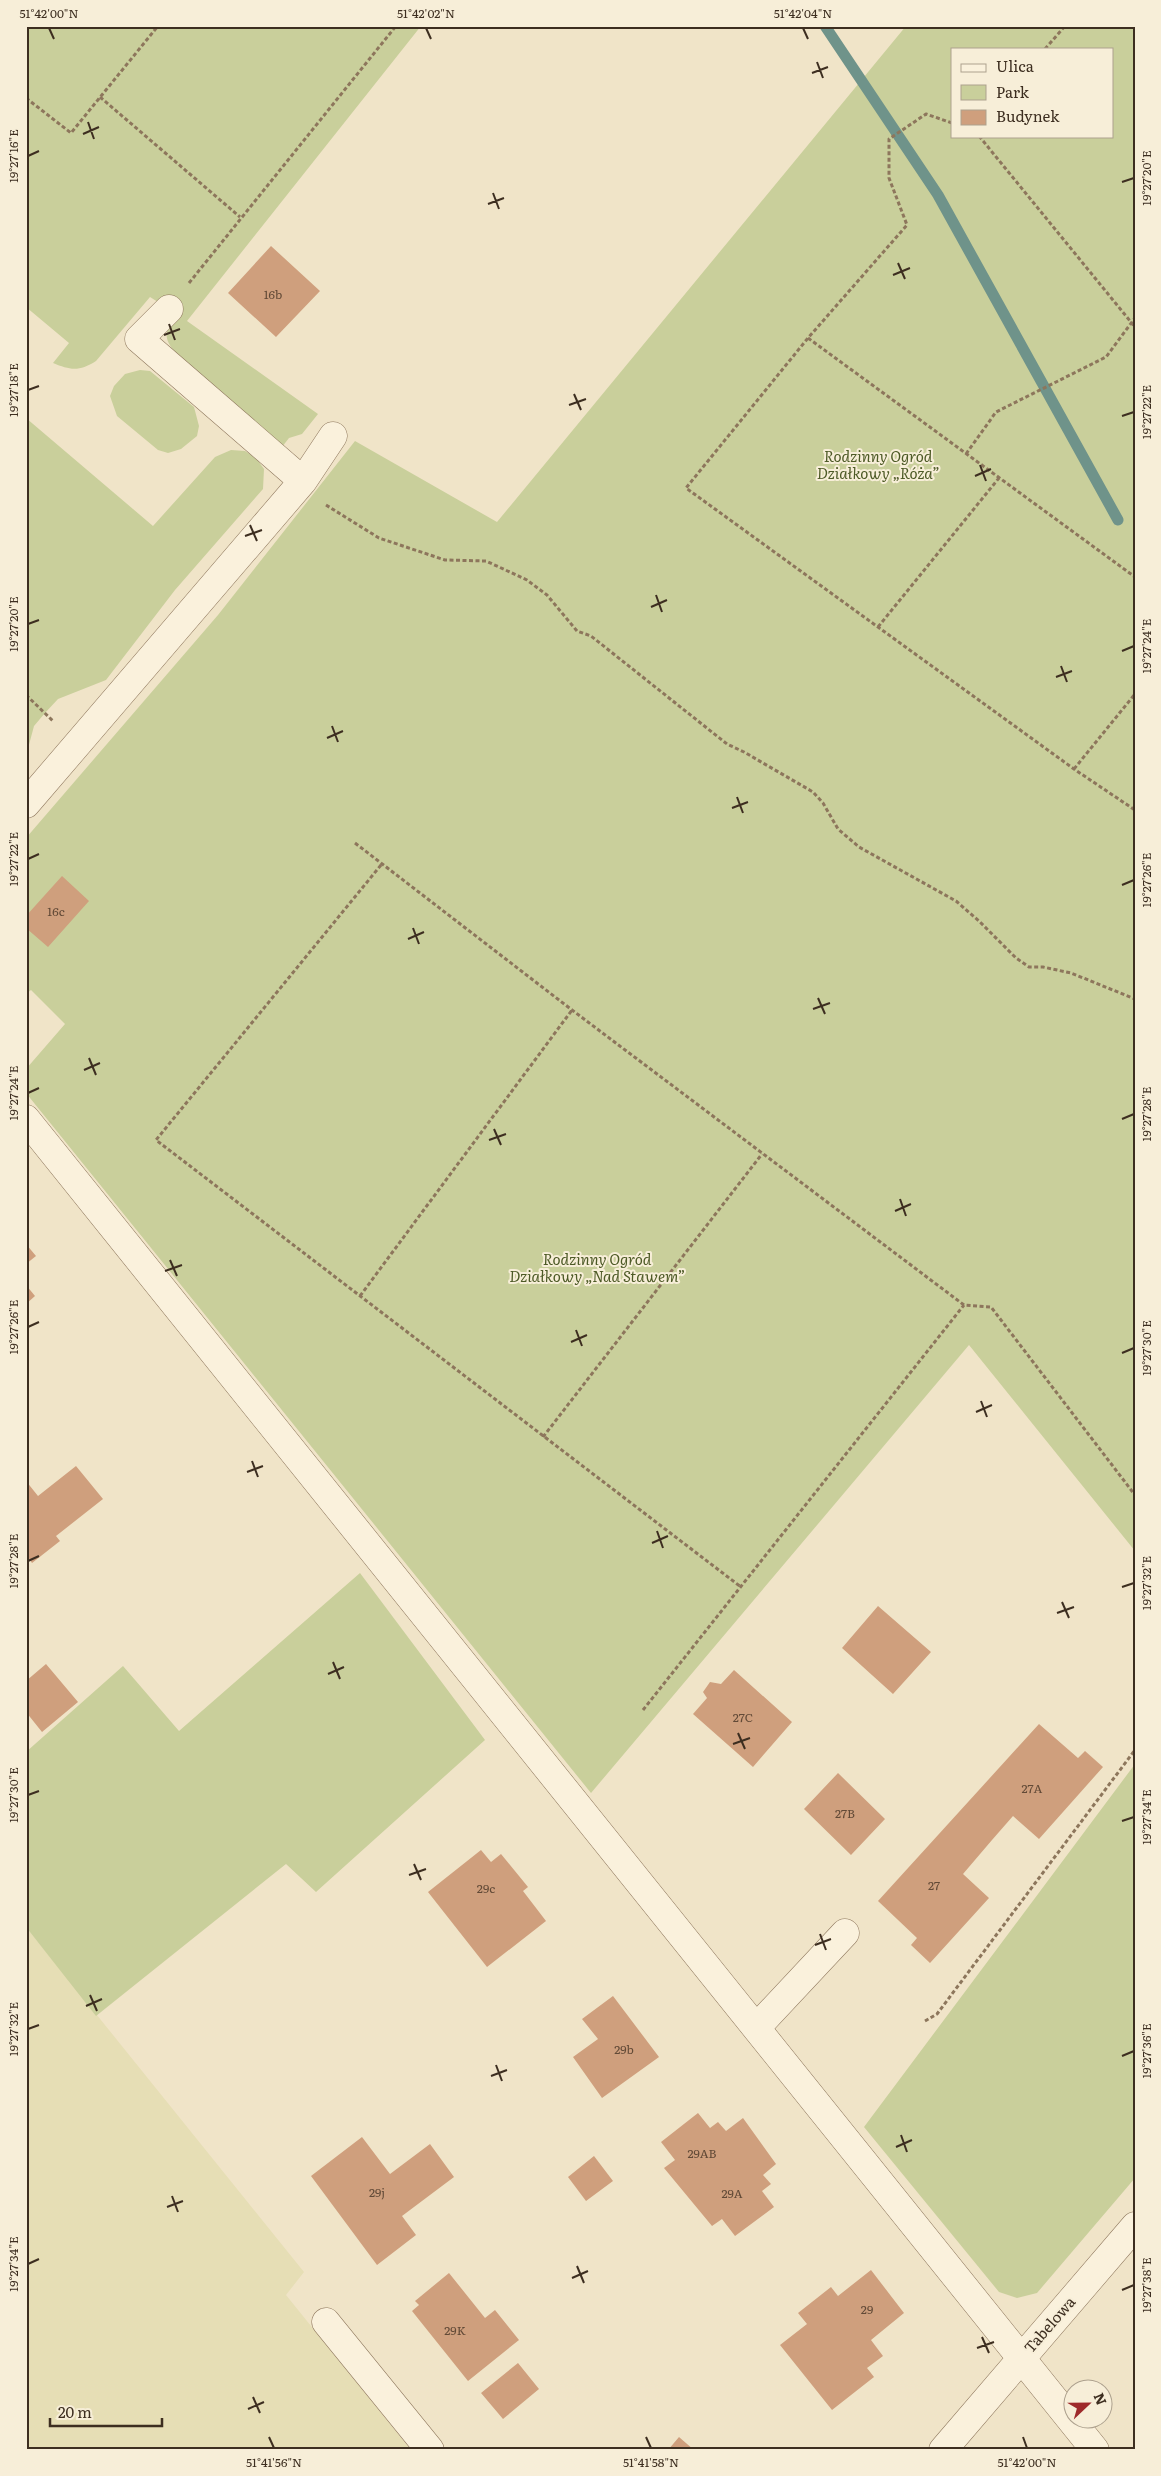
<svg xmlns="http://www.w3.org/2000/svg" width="1161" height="2476" font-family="Literata,serif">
<rect width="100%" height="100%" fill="#f0e4c8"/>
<path fill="#e6deb5" d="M 26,1927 L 304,2272 L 286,2295 L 411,2450 L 26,2450 Z"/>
<path fill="#c9cf9b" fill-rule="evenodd" d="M 26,26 L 421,26 L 187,321 L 318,414 L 302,434 L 289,438 L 282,447 L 176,354 C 162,336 165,332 177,314 L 150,297 L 96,361 C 79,372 70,370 53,363 L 69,343 L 26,307 Z
M 906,26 L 1135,26 L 1135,1551 L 969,1345 L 591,1793 L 26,1093 L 26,1069 L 65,1024 L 31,990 L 26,994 L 26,838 L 218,615 L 355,441 L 497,522 ZM 952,49 L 1112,49 L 1112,136 L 952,136 Z
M 140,370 L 150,371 L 194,407 L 199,426 L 197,436 L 181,449 L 168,453 L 158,450 L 117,416 L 110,396 L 114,386 L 125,374 Z
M 26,418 L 153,526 L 215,457 L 231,450 L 245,451 L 256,458 L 264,469 L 263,489 L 175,590 L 106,680 L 58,699 L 45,713 L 34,726 L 26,756 Z
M 360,1573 L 485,1740 L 316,1892 L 286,1864 L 96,2016 L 26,1927 L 26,1752 L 123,1666 L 179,1731 Z
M 1135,1764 L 1135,2178 L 1037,2293 L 1017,2298 L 999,2292 L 864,2127 Z"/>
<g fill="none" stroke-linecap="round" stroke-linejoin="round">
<path stroke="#6f938a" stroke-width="11" d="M 825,26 L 938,195 L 1118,520"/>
</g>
<path fill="#cf9f7d" d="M 271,246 L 320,291 L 276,337 L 228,293 Z
M 62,876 L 89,901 L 48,947 L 26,928 L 26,916 Z
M 26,1244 L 36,1256 L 26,1264 Z
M 26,1285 L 35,1296 L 26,1304 Z
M 76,1466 L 103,1499 L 56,1536 L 60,1541 L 32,1563 L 28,1557 L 26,1559 L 26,1481 L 38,1496 Z
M 878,1606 L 931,1652 L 893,1694 L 842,1648 Z
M 46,1664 L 78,1702 L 42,1732 L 26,1712 L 26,1681 Z
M 734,1670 L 792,1722 L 753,1767 L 693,1714 L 707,1698 L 703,1692 L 710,1682 L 721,1684 Z
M 1039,1724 L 1078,1758 L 1085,1751 L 1103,1767 L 1039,1839 L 1013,1816 L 992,1840 L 963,1874 L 989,1898 L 930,1963 L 911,1945 L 917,1938 L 878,1901 Z
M 838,1773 L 885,1819 L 851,1855 L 804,1809 Z
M 481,1850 L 491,1862 L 501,1854 L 528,1887 L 523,1891 L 546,1921 L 487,1967 L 428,1892 Z
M 613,1996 L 659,2057 L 602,2098 L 573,2057 L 598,2039 L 582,2019 Z
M 698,2113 L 710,2128 L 718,2122 L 726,2131 L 743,2118 L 776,2164 L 763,2175 L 771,2184 L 762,2191 L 774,2207 L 735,2236 L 722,2219 L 712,2226 L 664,2168 L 675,2160 L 661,2142 Z
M 362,2137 L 390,2174 L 430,2144 L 454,2177 L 402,2216 L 416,2235 L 377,2265 L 311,2176 Z
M 594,2156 L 613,2181 L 586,2201 L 568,2177 Z
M 871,2270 L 904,2313 L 871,2340 L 883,2356 L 867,2368 L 874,2377 L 832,2410 L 780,2345 L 807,2324 L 798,2313 L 831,2287 L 838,2296 Z
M 449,2273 L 485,2318 L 495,2310 L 519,2340 L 468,2381 L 412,2311 L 419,2305 L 415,2301 Z
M 518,2363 L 539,2389 L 503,2419 L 481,2393 Z
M 679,2437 L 694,2450 L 668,2450 Z"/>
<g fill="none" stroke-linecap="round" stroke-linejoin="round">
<g stroke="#8d765c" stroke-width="29">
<path id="minor" d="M 169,309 L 139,339 L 303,481
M 26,804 L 303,481 L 333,436
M 26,1119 L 1095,2450
M 757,2027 L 845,1933
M 326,2322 L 430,2450
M 943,2450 L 1135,2226"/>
</g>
<path stroke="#8d765c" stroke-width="3" stroke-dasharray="4 2.5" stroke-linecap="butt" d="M 1045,49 L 1065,26
M 100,97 L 240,217
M 26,98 L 71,133 L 158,26
M 952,123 L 926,114 L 889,139 L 889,178 L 907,225 L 808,338 L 686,488 L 1074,769 L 1135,810
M 979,136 L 1135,327
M 189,283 L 396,26
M 808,338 L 1135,577
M 966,454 L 996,412 L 1106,357 L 1135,318
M 326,505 L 379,538 L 445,560 L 486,561 L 527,580 L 547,595 L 577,631 L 591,636 L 727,744 L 744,752 L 813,792 L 823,803 L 838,829 L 859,847 L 956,901 L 979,921 L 1016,958 L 1029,967 L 1043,967 L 1071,973 L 1135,999
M 878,627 L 999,478
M 26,695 L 53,721
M 1074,769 L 1135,694
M 355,843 L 572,1010 L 964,1305 L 991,1307 L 1135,1495
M 381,865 L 156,1140 L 741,1587
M 360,1296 L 572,1010
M 543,1437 L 762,1154
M 643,1710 L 964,1305
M 925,2021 L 937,2014 L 1135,1750"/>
<use href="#minor" stroke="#faf1dc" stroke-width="28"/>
</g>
<path fill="none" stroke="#3d2e20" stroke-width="2" d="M 49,28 L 54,39M 426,28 L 431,39M 803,28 L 808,39M 817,62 L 823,78M 812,73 L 828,67M 88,122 L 94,139M 83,134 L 99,127M 28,156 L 39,151M 1122,182 L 1134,178M 493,193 L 499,209M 488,204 L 504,198M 898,263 L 905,279M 893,275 L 910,268M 169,324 L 175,340M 164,335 L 180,329M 28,390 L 39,386M 574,394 L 581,410M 569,405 L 586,399M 1122,416 L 1134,412M 980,465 L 986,481M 975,476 L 991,469M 250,525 L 257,541M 245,536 L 262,530M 656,595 L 662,612M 651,607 L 667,600M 28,624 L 39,620M 1122,651 L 1134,646M 1061,666 L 1067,682M 1056,677 L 1072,671M 332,726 L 338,742M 327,738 L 343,731M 737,797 L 743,813M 732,808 L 748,802M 28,859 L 39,854M 1122,885 L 1134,880M 413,928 L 419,944M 408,939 L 424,932M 818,998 L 825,1014M 813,1009 L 830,1003M 89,1058 L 96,1075M 84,1070 L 100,1063M 28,1093 L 39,1088M 1122,1119 L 1134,1114M 494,1129 L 501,1145M 489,1140 L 506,1134M 900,1199 L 906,1216M 895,1211 L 911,1204M 170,1260 L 177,1276M 165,1271 L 182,1265M 28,1327 L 39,1322M 576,1330 L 582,1346M 571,1342 L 587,1335M 1122,1353 L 1134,1348M 981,1401 L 987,1417M 976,1412 L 992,1405M 252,1461 L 258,1477M 247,1472 L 263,1466M 657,1531 L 663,1548M 652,1543 L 668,1536M 28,1561 L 39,1556M 1122,1587 L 1134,1583M 1062,1602 L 1069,1618M 1057,1613 L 1074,1607M 333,1662 L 340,1679M 328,1674 L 344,1667M 738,1733 L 745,1749M 733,1744 L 750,1738M 28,1795 L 39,1791M 1122,1821 L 1134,1817M 414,1864 L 421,1880M 409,1875 L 426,1869M 820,1934 L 826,1950M 815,1945 L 831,1939M 90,1995 L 97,2011M 86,2006 L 102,1999M 28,2029 L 39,2025M 1122,2056 L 1134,2051M 496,2065 L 502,2081M 491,2076 L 507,2070M 901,2135 L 907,2152M 896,2147 L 912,2140M 172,2196 L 178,2212M 167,2207 L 183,2201M 28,2264 L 39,2259M 577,2266 L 584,2283M 572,2278 L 588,2271M 1122,2290 L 1134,2285M 982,2337 L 989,2353M 977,2348 L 994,2342M 253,2397 L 260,2413M 248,2409 L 264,2402M 269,2437 L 274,2448M 646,2437 L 651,2448M 1023,2437 L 1027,2448"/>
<g text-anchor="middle" stroke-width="4" stroke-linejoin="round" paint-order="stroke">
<g font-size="12" fill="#624a37">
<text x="273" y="299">16b</text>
<text x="56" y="916">16c</text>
<text x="743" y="1722">27C</text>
<text x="1032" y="1793">27A</text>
<text x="845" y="1818">27B</text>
<text x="934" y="1890">27</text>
<text x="486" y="1893">29c</text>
<text x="624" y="2054">29b</text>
<text x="702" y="2158">29AB</text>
<text x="377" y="2197">29j</text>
<text x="732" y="2198">29A</text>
<text x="867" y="2314">29</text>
<text x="455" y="2335">29K</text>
</g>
<g font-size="15" font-style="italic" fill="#4d5a26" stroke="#f7eed8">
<text x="878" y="462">Rodzinny Ogród<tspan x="878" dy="17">Działkowy „Róża”</tspan></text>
<text x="597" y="1265">Rodzinny Ogród<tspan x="597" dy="17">Działkowy „Nad Stawem”</tspan></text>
</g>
<g font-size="15" fill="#3d2e20" stroke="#f7eed8">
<text transform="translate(1050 2325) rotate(-49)" y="5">Tabelowa</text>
</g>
</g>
<rect width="1161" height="2476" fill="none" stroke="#f7eed8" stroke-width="55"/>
<rect x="951" y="48" width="162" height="90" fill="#f7eed8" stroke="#ada18e"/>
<rect x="961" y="64" width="25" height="8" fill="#faf1dc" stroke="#ada18e"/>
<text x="996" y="72" font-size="15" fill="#3d2e20">Ulica</text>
<rect x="961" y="85" width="25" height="15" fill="#c9cf9b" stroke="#ada18e"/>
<text x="996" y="98" font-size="15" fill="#3d2e20">Park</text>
<rect x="961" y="110" width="25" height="15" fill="#cf9f7d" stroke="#ada18e"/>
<text x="996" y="122" font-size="15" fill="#3d2e20">Budynek</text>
<g transform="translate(1088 2404) rotate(68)"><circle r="24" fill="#f7eed8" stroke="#ada18e"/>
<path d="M0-4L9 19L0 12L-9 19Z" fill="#9e2a2b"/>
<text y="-8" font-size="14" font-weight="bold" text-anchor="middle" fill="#3d2e20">N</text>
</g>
<path d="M50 2418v8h112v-8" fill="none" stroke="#3d2e20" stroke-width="2.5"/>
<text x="58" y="2418" font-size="15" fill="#3d2e20" stroke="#f7eed8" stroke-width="4" paint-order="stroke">20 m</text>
<rect x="28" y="28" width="1106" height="2420" fill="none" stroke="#3d2e20" stroke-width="2"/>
<g font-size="12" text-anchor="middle" fill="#3d2e20">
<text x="49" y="18">51°42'00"N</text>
<text x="426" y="18">51°42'02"N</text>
<text x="803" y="18">51°42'04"N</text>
<text transform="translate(14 156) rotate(-90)" y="4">19°27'16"E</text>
<text transform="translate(1147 178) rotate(-90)" y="4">19°27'20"E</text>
<text transform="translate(14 390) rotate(-90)" y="4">19°27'18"E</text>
<text transform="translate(1147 412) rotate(-90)" y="4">19°27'22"E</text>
<text transform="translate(14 624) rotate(-90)" y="4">19°27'20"E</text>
<text transform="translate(1147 646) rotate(-90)" y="4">19°27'24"E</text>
<text transform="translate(14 859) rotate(-90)" y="4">19°27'22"E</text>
<text transform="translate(1147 880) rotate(-90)" y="4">19°27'26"E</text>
<text transform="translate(14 1093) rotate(-90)" y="4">19°27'24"E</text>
<text transform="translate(1147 1114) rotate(-90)" y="4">19°27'28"E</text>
<text transform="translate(14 1327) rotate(-90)" y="4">19°27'26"E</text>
<text transform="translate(1147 1348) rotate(-90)" y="4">19°27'30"E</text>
<text transform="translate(14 1561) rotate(-90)" y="4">19°27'28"E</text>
<text transform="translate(1147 1583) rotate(-90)" y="4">19°27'32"E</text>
<text transform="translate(14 1795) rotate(-90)" y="4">19°27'30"E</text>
<text transform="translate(1147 1817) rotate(-90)" y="4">19°27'34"E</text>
<text transform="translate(14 2029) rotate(-90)" y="4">19°27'32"E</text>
<text transform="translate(1147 2051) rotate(-90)" y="4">19°27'36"E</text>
<text transform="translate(14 2264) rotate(-90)" y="4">19°27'34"E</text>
<text transform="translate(1147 2285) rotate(-90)" y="4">19°27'38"E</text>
<text x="274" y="2467">51°41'56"N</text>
<text x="651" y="2467">51°41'58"N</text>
<text x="1027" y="2467">51°42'00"N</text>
</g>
</svg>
